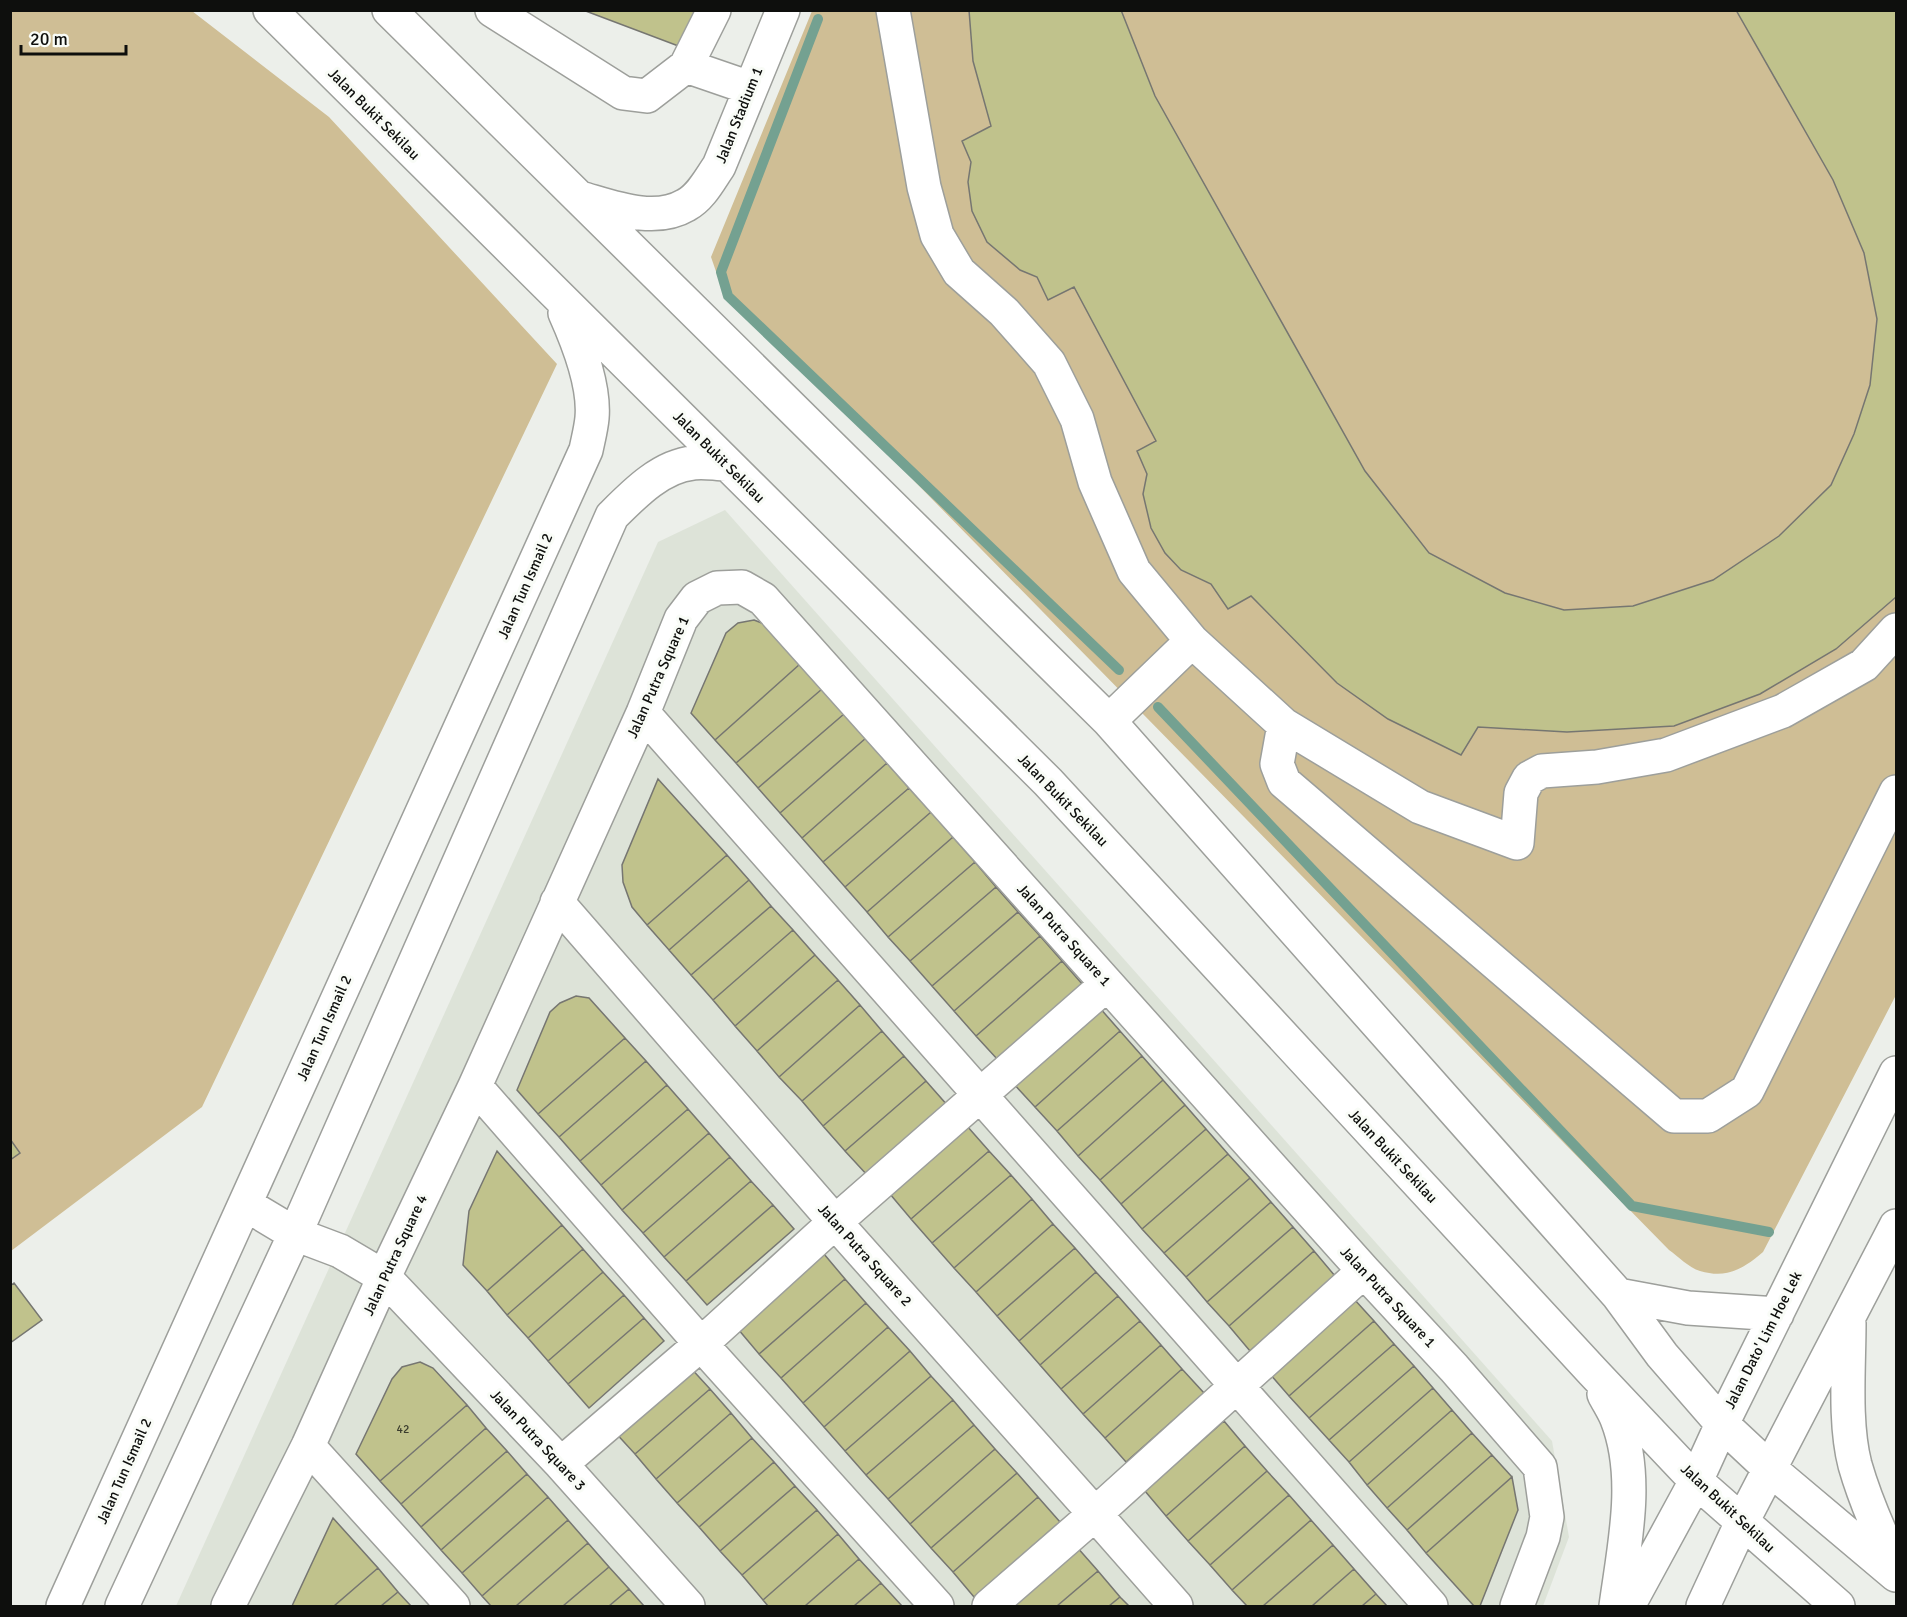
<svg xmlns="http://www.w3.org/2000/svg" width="1907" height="1617" font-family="Signika,sans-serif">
<rect width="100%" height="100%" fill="#ecefea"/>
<path fill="#dde3d8" d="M 725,510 L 1552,1441 L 1569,1537 L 1543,1606 L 176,1606 L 658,542 Z"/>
<path fill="#cfbe95" d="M 11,11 L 192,11 L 329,117 L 557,364 L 202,1107 L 11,1251 Z
M 812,11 L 1896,11 L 1896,995 L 1763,1252 C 1743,1269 1727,1279 1700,1271 C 1689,1268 1678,1256 1669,1250 L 720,283 L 711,257 Z"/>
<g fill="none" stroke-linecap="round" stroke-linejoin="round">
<path stroke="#74a191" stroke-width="10" d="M 818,19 L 721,272 L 728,296 L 1119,670
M 1158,707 L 1632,1206 L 1769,1232"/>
</g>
<path fill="#c0c28c" stroke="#767671" stroke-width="1.5" d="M 583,10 L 704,10 L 689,50 Z
M 969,10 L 1121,10 L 1155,96 L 1365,471 L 1429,553 L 1505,593 L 1564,610 L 1633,606 L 1713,580 L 1779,536 L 1831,485 L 1854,434 L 1870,385 L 1877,319 L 1864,253 L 1833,180 L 1736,10 L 1896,10 L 1896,597 L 1836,649 L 1760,694 L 1674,726 L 1567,732 L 1478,727 L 1461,755 L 1388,719 L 1337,683 L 1251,596 L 1228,609 L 1211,584 L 1181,570 L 1165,553 L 1151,528 L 1143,494 L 1147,474 L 1137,451 L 1156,441 L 1074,287 L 1048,300 L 1037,277 L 1020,270 L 987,242 L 972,211 L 968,182 L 971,162 L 962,141 L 991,126 L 973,61 Z
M 754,620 L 767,625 L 800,664 L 715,740 L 691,713 L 726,633 L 738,623 Z
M 800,664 L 822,689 L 736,763 L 715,740 Z
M 822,689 L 844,714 L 758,788 L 736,763 Z
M 844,714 L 866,738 L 780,813 L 758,788 Z
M 866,738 L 887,763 L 802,838 L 780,813 Z
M 887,763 L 909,788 L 823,862 L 802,838 Z
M 658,779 L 727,855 L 647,925 L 632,907 L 623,882 L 622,865 Z
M 909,788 L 931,812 L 845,887 L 823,862 Z
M 931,812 L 953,837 L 867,912 L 845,887 Z
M 953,837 L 975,862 L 888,937 L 867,912 Z
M 727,855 L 749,880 L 669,950 L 647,925 Z
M 975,862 L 996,887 L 910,961 L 888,937 Z
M 749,880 L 771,906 L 691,975 L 669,950 Z
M 996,887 L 1018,912 L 932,986 L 910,961 Z
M 771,906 L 793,930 L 713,1000 L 691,975 Z
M 1018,912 L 1040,936 L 954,1011 L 932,986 Z
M 793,930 L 815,955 L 735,1026 L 713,1000 Z
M 1040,936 L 1062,961 L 976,1036 L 954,1011 Z
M 815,955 L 838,980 L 757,1051 L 735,1026 Z
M 1062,961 L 1083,985 L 998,1060 L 976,1036 Z
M 838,980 L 860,1005 L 779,1077 L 757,1051 Z
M 576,996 L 589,998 L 625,1038 L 538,1114 L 517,1090 L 550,1012 L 560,1003 Z
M 860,1005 L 882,1031 L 802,1101 L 779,1077 Z
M 1099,1007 L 1120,1031 L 1035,1107 L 1013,1083 Z
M 882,1031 L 904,1056 L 823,1126 L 802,1101 Z
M 1120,1031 L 1142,1056 L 1057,1131 L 1035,1107 Z
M 625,1038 L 646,1061 L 559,1137 L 538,1114 Z
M 904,1056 L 926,1081 L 845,1151 L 823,1126 Z
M 1142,1056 L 1163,1080 L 1078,1156 L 1057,1131 Z
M 646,1061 L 667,1085 L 580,1161 L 559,1137 Z
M 1163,1080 L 1185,1105 L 1100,1180 L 1078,1156 Z
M 926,1081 L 948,1106 L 868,1176 L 845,1151 Z
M 667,1085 L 688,1109 L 601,1185 L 580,1161 Z
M 1185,1105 L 1206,1129 L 1121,1204 L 1100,1180 Z
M 688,1109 L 709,1133 L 622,1210 L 601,1185 Z
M 967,1126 L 989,1151 L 911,1219 L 890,1194 Z
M 1206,1129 L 1228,1154 L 1142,1229 L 1121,1204 Z
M 709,1133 L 730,1157 L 643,1233 L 622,1210 Z
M 10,1139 L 20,1153 L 10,1160 Z
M 497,1151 L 562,1225 L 487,1291 L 463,1265 L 469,1211 Z
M 989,1151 L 1011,1175 L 932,1243 L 911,1219 Z
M 1228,1154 L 1250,1178 L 1164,1253 L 1142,1229 Z
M 730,1157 L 751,1181 L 664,1257 L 643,1233 Z
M 1011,1175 L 1032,1199 L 954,1268 L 932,1243 Z
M 1250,1178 L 1271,1202 L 1186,1277 L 1164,1253 Z
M 751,1181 L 773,1205 L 686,1281 L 664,1257 Z
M 1032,1199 L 1053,1224 L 976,1292 L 954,1268 Z
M 1271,1202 L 1293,1227 L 1207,1302 L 1186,1277 Z
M 773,1205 L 794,1229 L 707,1305 L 686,1281 Z
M 1053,1224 L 1075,1248 L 997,1316 L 976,1292 Z
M 562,1225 L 583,1249 L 507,1315 L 487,1291 Z
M 1293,1227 L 1314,1251 L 1229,1326 L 1207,1302 Z
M 1075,1248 L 1096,1272 L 1019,1341 L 997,1316 Z
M 583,1249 L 603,1272 L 528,1338 L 507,1315 Z
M 1314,1251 L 1335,1276 L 1250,1351 L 1229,1326 Z
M 824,1254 L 845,1279 L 759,1354 L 738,1329 Z
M 603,1272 L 624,1295 L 548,1361 L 528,1338 Z
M 1096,1272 L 1118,1296 L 1040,1365 L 1019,1341 Z
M 845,1279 L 866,1303 L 781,1378 L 759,1354 Z
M 14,1283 L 42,1320 L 10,1343 L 10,1286 Z
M 624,1295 L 644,1318 L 568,1384 L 548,1361 Z
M 1118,1296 L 1140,1321 L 1061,1389 L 1040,1365 Z
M 1354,1299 L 1374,1321 L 1289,1396 L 1270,1374 Z
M 866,1303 L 888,1327 L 803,1403 L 781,1378 Z
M 644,1318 L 664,1341 L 589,1408 L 568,1384 Z
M 1140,1321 L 1161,1345 L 1083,1414 L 1061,1389 Z
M 1374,1321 L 1394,1344 L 1309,1418 L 1289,1396 Z
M 888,1327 L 910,1351 L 824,1427 L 803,1403 Z
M 1394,1344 L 1414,1366 L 1329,1440 L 1309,1418 Z
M 1161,1345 L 1182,1369 L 1105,1438 L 1083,1414 Z
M 910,1351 L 931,1376 L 845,1451 L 824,1427 Z
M 420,1362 L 433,1368 L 467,1405 L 380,1481 L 356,1454 L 392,1379 L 402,1367 Z
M 688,1365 L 710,1389 L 635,1454 L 613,1430 Z
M 1414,1366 L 1433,1388 L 1349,1462 L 1329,1440 Z
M 1182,1369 L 1204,1393 L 1126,1462 L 1105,1438 Z
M 931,1376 L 953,1400 L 866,1475 L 845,1451 Z
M 1433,1388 L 1452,1410 L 1367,1485 L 1349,1462 Z
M 710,1389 L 731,1413 L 656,1479 L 635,1454 Z
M 953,1400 L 974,1425 L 888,1499 L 866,1475 Z
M 467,1405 L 486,1428 L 401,1504 L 380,1481 Z
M 1452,1410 L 1472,1433 L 1387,1508 L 1367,1485 Z
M 731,1413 L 752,1438 L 677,1503 L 656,1479 Z
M 1224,1421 L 1245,1446 L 1166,1516 L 1145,1491 Z
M 974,1425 L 995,1449 L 910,1524 L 888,1499 Z
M 486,1428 L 507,1451 L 421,1527 L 401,1504 Z
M 1472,1433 L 1492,1455 L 1407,1530 L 1387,1508 Z
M 752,1438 L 774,1462 L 699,1527 L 677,1503 Z
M 1245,1446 L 1267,1471 L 1188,1541 L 1166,1516 Z
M 995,1449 L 1017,1473 L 931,1548 L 910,1524 Z
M 507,1451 L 527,1474 L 441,1550 L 421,1527 Z
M 1492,1455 L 1512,1477 L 1426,1553 L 1407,1530 Z
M 774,1462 L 795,1486 L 720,1551 L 699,1527 Z
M 1267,1471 L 1289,1495 L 1210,1565 L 1188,1541 Z
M 1017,1473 L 1038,1497 L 953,1572 L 931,1548 Z
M 527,1474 L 548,1497 L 462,1573 L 441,1550 Z
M 1512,1477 L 1518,1510 L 1480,1606 L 1474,1606 L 1426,1553 Z
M 795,1486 L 817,1510 L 742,1575 L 720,1551 Z
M 1289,1495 L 1311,1520 L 1232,1590 L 1210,1565 Z
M 548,1497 L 568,1520 L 482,1596 L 462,1573 Z
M 1038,1497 L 1060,1522 L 974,1597 L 953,1572 Z
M 817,1510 L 838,1534 L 763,1600 L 742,1575 Z
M 333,1518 L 378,1568 L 334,1606 L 292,1606 Z
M 568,1520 L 588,1543 L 516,1606 L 491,1606 L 482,1596 Z
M 1311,1520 L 1333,1545 L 1263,1606 L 1247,1606 L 1232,1590 Z
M 838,1534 L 859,1559 L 805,1606 L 768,1606 L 763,1600 Z
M 588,1543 L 609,1567 L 563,1606 L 516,1606 Z
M 1333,1545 L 1354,1569 L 1312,1606 L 1263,1606 Z
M 1076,1546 L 1098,1571 L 1057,1606 L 1007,1606 Z
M 859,1559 L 881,1583 L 854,1606 L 805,1606 Z
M 609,1567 L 629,1589 L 609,1606 L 563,1606 Z
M 378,1568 L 398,1592 L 381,1606 L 334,1606 Z
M 1354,1569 L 1376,1594 L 1362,1606 L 1312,1606 Z
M 1098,1571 L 1120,1597 L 1109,1606 L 1057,1606 Z
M 881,1583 L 902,1606 L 854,1606 Z
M 629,1589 L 644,1606 L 609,1606 Z
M 398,1592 L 411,1606 L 381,1606 Z
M 1376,1594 L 1387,1606 L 1362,1606 Z
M 1120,1597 L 1129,1606 L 1109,1606 Z"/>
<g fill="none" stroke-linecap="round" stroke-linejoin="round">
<g stroke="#9d9f9b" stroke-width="36">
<path id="minor" d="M 270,10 L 1048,782 L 1593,1372 L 1696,1481 L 1838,1606
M 389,10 L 1109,721 L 1618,1295 L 1662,1355 L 1722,1424 L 1770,1469 L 1896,1575
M 492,10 L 623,93 L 647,96 L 686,66 L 714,10
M 893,10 L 924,187 L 937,235 L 959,272 L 1004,312 L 1049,363 L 1077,419 L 1095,482 L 1134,571 L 1192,641 L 1284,725 L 1420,807 L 1517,843 L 1521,793 L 1529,778 L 1542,771 L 1597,767 L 1666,755 L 1783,711 L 1864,665 L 1896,630
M 686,66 L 750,88
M 580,198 C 612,207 654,224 686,205 C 701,197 710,179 719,166 L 783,10
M 643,713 L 1431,1606
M 1109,721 L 1192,641
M 1284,725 L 1277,764 L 1284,782 L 1674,1116 L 1708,1116 L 1747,1091 L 1896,792
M 557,902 L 835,1222 L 1095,1514 L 1176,1606
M 475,1086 L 701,1344 L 937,1606
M 245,1204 L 295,1234 L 340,1251 L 384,1277 L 561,1464 L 688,1606
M 1618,1295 L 1688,1308 L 1777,1314
M 1849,1323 C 1849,1367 1844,1423 1855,1465 C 1865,1500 1880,1534 1896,1567
M 1604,1394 C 1608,1402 1614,1411 1617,1419 C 1640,1477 1624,1547 1616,1606
M 308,1446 L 453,1606
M 561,1464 L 701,1344 L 835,1222 L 1107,984
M 63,1606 L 586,450 C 588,440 591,429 592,418 C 595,385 578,342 565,313
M 122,1606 L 295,1234 L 612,516 C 634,494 661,466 693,463 C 704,461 716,464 726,464
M 228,1606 L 308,1446 L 384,1277 L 475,1086 L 643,713 L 681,619 L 697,598 L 717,588 L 742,587 L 763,599 L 1364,1271 L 1454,1368 L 1540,1467 L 1547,1517 L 1543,1537 L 1517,1606
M 989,1606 L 1095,1514 L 1364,1271
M 1628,1606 L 1696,1481 L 1722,1424 L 1896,1073
M 1703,1606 L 1742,1522 L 1896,1226"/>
</g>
<use href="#minor" stroke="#fff" stroke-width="33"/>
</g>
<g text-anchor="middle" stroke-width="6" stroke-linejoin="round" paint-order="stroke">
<g font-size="12" fill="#3a3c2d">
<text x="403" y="1433">42</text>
</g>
<g font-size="15" fill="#0e0f0d" stroke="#f9fcf7">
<text transform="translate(374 114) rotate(45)" y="5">Jalan Bukit Sekilau</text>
<text transform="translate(739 115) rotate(-68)" y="5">Jalan Stadium 1</text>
<text transform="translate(719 457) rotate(45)" y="5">Jalan Bukit Sekilau</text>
<text transform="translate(525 586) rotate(-66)" y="5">Jalan Tun Ismail 2</text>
<text transform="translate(658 677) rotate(-66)" y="5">Jalan Putra Square 1</text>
<text transform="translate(1063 800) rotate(46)" y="5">Jalan Bukit Sekilau</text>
<text transform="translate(1064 935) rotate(48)" y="5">Jalan Putra Square 1</text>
<text transform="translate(324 1028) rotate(-66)" y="5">Jalan Tun Ismail 2</text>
<text transform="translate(1393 1156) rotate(47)" y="5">Jalan Bukit Sekilau</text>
<text transform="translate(395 1255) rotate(-65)" y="5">Jalan Putra Square 4</text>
<text transform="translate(865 1255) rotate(48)" y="5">Jalan Putra Square 2</text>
<text transform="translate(1388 1297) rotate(47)" y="5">Jalan Putra Square 1</text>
<text transform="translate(1763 1340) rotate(-63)" y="5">Jalan Dato' Lim Hoe Lek</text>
<text transform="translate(538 1440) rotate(47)" y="5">Jalan Putra Square 3</text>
<text transform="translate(124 1471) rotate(-66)" y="5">Jalan Tun Ismail 2</text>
<text transform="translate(1728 1508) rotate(43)" y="5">Jalan Bukit Sekilau</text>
</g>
</g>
<rect width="1907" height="1617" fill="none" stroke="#0e0f0d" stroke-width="24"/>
<path d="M21 45v9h105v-9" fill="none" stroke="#0e0f0d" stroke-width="3"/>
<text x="30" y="45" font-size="18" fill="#0e0f0d" stroke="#f9fcf7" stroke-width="4.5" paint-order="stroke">20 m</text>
</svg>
